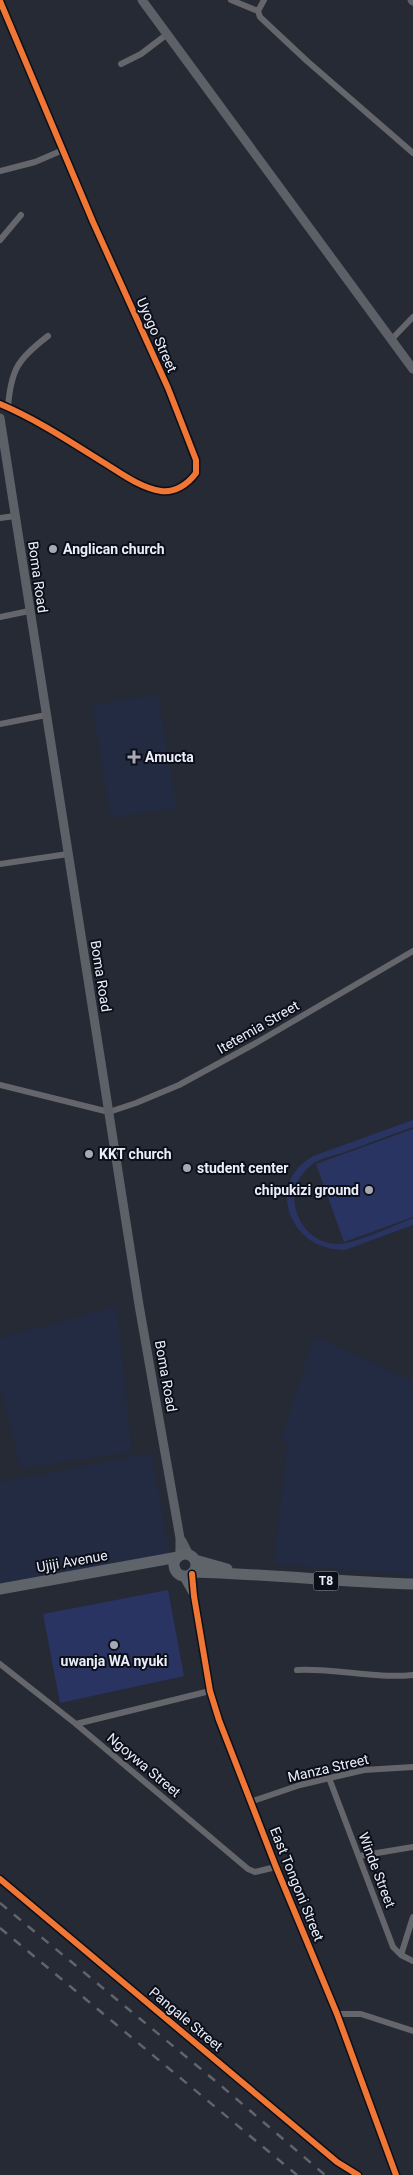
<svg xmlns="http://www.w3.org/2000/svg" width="413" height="2175" font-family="Roboto,sans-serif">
<rect width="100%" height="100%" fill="#262a34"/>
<path fill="#232b43" d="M 158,695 L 177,808 L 111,818 L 92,705 Z
M 117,1306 L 132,1452 L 20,1468 L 0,1385 L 0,1338 Z
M 314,1336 L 413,1381 L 413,1575 L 274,1564 L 287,1446 L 281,1439 Z
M 151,1453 L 170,1553 L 0,1585 L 0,1482 Z"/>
<path fill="#293463" d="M 413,1120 L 413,1127 C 390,1135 367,1144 345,1152 C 333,1156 319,1158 310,1166 C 279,1192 298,1243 337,1244 C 355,1244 395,1225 413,1218 L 413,1225 L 345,1250 C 287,1251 264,1179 316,1155 Z
M 413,1129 L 413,1217 L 344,1242 L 316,1164 Z
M 168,1590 L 184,1676 L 60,1703 L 43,1614 Z"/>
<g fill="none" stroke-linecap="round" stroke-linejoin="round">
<path stroke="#65666b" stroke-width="6" d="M 231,0 L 258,11
M 264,0 L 258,11 L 260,17 L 307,61 L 413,153
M 0,1 L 93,222 L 168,388 L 196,460 L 196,473 C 188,484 175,493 161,491 C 141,488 122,474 106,464 C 72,443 38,420 0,404
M 121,64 L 141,54 L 166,35
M 0,171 L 35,162 L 63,150
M 0,240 L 21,215
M 391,340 L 413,317
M 8,407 C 11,369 18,359 48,336
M 0,518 L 15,516
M 0,617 L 29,611
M 0,724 L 46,715
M 0,864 L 68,854
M 0,1085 L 109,1112 L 136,1103 L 179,1085 L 256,1043 L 413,951
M 0,1664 L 76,1724 L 248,1869 L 255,1872 L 276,1867
M 297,1670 C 336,1668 374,1679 413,1675
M 76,1724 L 210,1691
M 329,1778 L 393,1947 L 401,1955 L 413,1961
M 250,1802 L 300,1785 L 364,1770 L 413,1767
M 359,1856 L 413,1847
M 0,1879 L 337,2162 L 358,2175
M 401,1955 L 413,1917
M 337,2014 L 361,2014 L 413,2031"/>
<path stroke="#65666b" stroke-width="8" d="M 192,1574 L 194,1596 L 210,1691 L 219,1720 L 276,1867 L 337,2014 L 396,2175
M 183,1576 L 192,1592"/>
<path stroke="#5d6067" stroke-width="9" d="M 142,0 L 413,369
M 412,0 L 413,1
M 0,418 L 139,1305 L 180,1538 L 180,1555
M 182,1541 L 189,1555"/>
<path stroke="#5f636a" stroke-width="11" d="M174 1565a11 11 0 1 1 22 0a11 11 0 1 1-22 0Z
M 195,1560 L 227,1569
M 193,1572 C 267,1574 340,1582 413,1584
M 0,1589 L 178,1557"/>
<path stroke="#62646a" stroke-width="2.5" stroke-dasharray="9 9" stroke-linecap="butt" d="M 0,1903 L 219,2084 L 325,2175
M 0,1928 L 297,2175"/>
<g stroke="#0d0f18" stroke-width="9">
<path id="cycleway" d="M 0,1 L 93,222 L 168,388 L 196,460 L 196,473 C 188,484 175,493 161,491 C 141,488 122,474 106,464 C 72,443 38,420 0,404
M 192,1574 L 194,1596 L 210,1691 L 219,1720 L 276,1867 L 337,2014 L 396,2175
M 0,1879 L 337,2162 L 358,2175"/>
</g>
<use href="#cycleway" stroke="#f07635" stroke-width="6"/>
</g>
<g fill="#a5a9b6" stroke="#0d0f18" stroke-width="2">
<circle cx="53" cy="549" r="5"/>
<path d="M131.5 749.5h5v5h5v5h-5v5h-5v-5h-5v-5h5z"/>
<circle cx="89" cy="1154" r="5"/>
<circle cx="187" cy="1168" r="5"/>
<circle cx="369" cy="1190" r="5"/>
<circle cx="114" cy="1645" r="5"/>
</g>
<g text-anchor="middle" stroke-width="4" stroke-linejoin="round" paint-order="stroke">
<rect fill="#0d0f18" stroke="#a8abb8" stroke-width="1" x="313.5" y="1571.5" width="25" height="19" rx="4"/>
<g font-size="12" font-weight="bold" fill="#eaeefc">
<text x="326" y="1585">T8</text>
</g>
<g font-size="14" fill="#eaeefc" stroke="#0d0f18">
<text transform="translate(157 335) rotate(66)" y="5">Uyogo Street</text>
<text transform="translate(38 577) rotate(82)" y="5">Boma Road</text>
<text transform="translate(101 976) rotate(81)" y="5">Boma Road</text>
<text transform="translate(258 1027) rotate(-30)" y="5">Itetemia Street</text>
<text transform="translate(166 1376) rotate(80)" y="5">Boma Road</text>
<text transform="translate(72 1561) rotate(-10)" y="5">Ujiji Avenue</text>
<text transform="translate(144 1765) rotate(40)" y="5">Ngoywa Street</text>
<text transform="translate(328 1768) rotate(-13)" y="5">Manza Street</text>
<text transform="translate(377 1870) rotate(69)" y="5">Winde Street</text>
<text transform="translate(297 1884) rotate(68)" y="5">East Tongoni Street</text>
<text transform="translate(186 2019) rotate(40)" y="5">Pangale Street</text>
</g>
<g font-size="14" font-weight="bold" fill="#eaeefc" stroke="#0d0f18" text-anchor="start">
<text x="63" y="554">Anglican church</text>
<text x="145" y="762">Amucta</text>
<text x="99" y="1159">KKT church</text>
<text x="197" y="1173">student center</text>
<text x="359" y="1195" text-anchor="end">chipukizi ground</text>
<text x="114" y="1666" text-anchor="middle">uwanja WA nyuki</text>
</g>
</g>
</svg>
